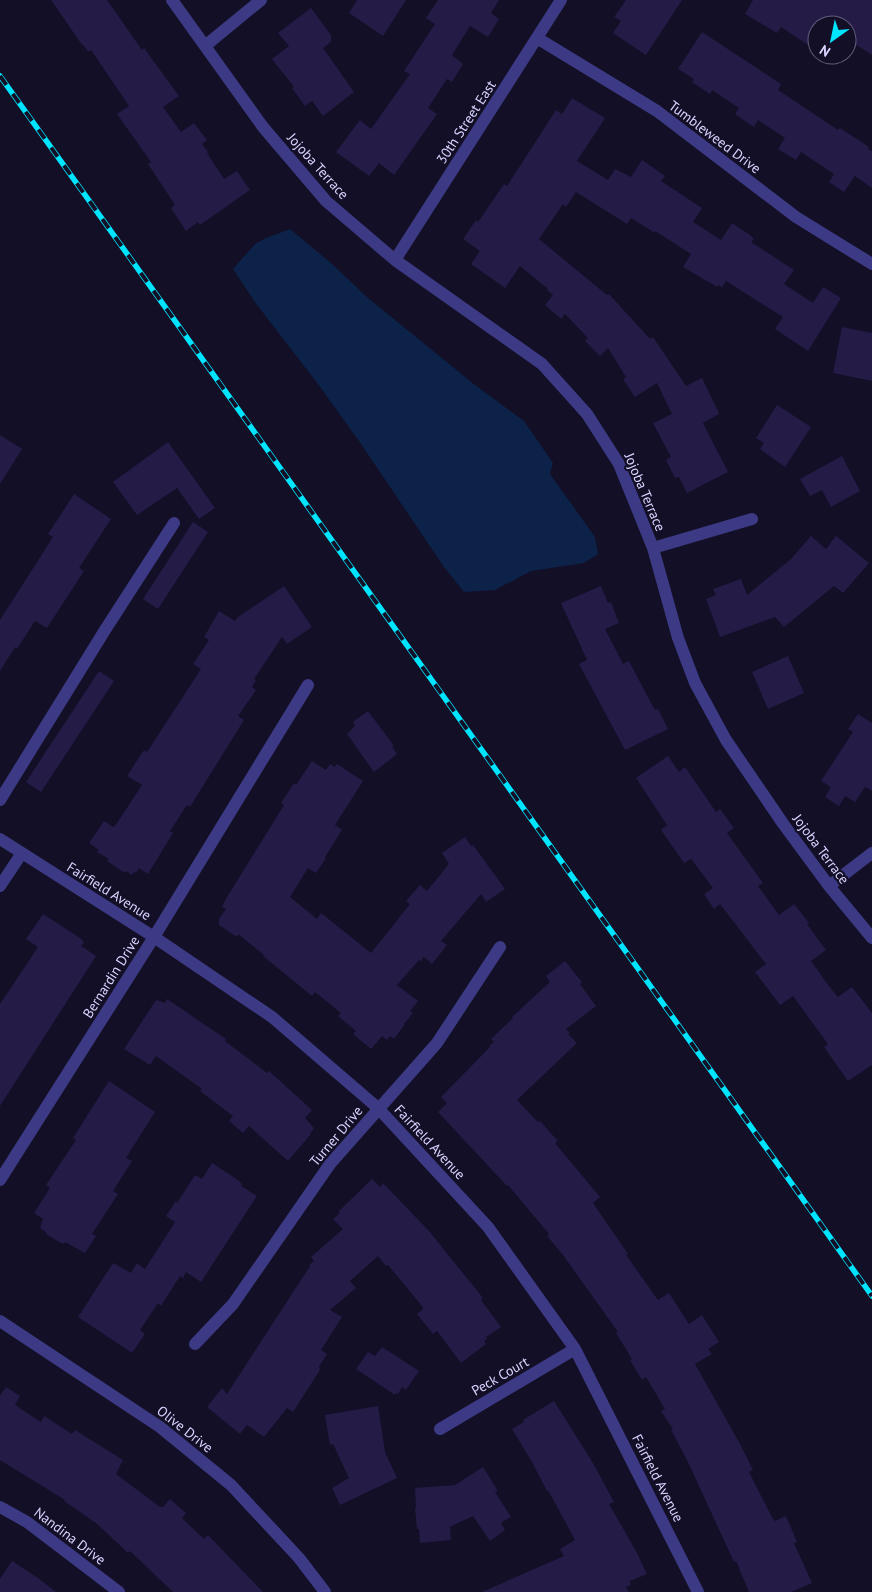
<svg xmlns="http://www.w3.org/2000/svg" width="872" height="1592" font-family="'PT Sans',sans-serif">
<rect width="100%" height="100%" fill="#130f26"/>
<path fill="#0c2248" d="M 290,229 L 331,263 L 368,298 L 475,385 L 524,421 L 553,463 L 550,474 L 595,537 L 598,554 L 584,563 L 531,571 L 495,590 L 464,592 L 444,567 L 359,441 L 318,384 L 257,305 L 233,269 L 255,244 L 266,238 Z"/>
<path fill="#241b47" d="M 51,0 L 107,0 L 142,50 L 144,48 L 179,96 L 163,107 L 181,132 L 194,123 L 207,140 L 202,144 L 208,152 L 207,153 L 224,179 L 237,171 L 250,190 L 200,225 L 198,222 L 186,231 L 171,208 L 175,205 L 148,164 L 151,162 L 117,114 L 129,106 L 91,50 L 89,52 L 80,42 Z
M 357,0 L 406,0 L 383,36 L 349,13 Z
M 438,0 L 499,0 L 491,13 L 499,19 L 488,37 L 470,26 L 452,55 L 463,64 L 452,82 L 447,79 L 428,108 L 437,114 L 394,175 L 379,163 L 369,176 L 336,152 L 360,120 L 371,129 L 410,74 L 404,71 L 435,24 L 426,18 Z
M 626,0 L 682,0 L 646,55 L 613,33 L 621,21 L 614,17 Z
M 753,0 L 872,0 L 872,55 L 847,39 L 847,25 L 817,25 L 817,51 L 781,27 L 777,33 L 745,14 Z
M 311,8 L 331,35 L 331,42 L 323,48 L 354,92 L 323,116 L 312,101 L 305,106 L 292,88 L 294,87 L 272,59 L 289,46 L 278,33 Z
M 702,32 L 781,84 L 778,90 L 838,130 L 840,128 L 869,147 L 868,149 L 872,151 L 872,188 L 855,176 L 844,192 L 829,182 L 834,174 L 801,152 L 796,160 L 778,149 L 785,138 L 758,120 L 754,127 L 735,114 L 739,108 L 712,90 L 710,94 L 692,82 L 694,79 L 678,69 Z
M 572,98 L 605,118 L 577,161 L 608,180 L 615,169 L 631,177 L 642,160 L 665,176 L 661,181 L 702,208 L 693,222 L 721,240 L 732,223 L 750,235 L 754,239 L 751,242 L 794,270 L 784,284 L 813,303 L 823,287 L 841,298 L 808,351 L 775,329 L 783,317 L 726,281 L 722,287 L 718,285 L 717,287 L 683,267 L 691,254 L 655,231 L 655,233 L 631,218 L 627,224 L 576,192 L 566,207 L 563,204 L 539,239 L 607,295 L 609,294 L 650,339 L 653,337 L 686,386 L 702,378 L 718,411 L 719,414 L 703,423 L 728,472 L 687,493 L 679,477 L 675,478 L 666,460 L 671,457 L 653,423 L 672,414 L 657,383 L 635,397 L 623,379 L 626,377 L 608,348 L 600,356 L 585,341 L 588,338 L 565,314 L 561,319 L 545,305 L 553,295 L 547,290 L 548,289 L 520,266 L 505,288 L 471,264 L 480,251 L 463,239 L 476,220 L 478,222 L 504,184 L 507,186 L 556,110 L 562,114 Z
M 842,327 L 872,333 L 872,381 L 833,373 Z
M 777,405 L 811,427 L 785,467 L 760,449 L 764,443 L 756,438 Z
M 0,435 L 22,449 L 0,484 Z
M 168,442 L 215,508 L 199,519 L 177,488 L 137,515 L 113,482 Z
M 842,456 L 860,491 L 831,507 L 822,490 L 810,496 L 800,479 Z
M 74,494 L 111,519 L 79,568 L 84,571 L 47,628 L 35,621 L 17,649 L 15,647 L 0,671 L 0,620 L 53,537 L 48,534 Z
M 193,522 L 208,532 L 158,609 L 143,599 Z
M 811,536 L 826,549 L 836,536 L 869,563 L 843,593 L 834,586 L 784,627 L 775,617 L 720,637 L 706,599 L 716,595 L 713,589 L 741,579 L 747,595 L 791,559 Z
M 284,586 L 312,627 L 287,644 L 282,637 L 254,679 L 256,680 L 252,687 L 256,690 L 238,716 L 244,720 L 190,807 L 187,805 L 170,831 L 173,833 L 148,874 L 139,868 L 136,873 L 134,872 L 132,875 L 126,871 L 125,873 L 107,861 L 109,859 L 97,852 L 99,850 L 89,843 L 104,821 L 113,827 L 115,826 L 142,785 L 127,776 L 144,750 L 147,752 L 201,669 L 193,664 L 209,640 L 204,637 L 219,611 L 235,621 L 238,617 Z
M 601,586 L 608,603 L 611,602 L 619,623 L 605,629 L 623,664 L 629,661 L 651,703 L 655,710 L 658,709 L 668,729 L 625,750 L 579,664 L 587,660 L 561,603 Z
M 788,656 L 804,693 L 768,709 L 752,672 Z
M 99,671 L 114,681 L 41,792 L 26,782 Z
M 368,711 L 394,746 L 392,747 L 397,754 L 374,772 L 347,734 L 355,726 L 353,722 Z
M 858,714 L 872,723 L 872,791 L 865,787 L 855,802 L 845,796 L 839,806 L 825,797 L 831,787 L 821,781 L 853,732 L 848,729 Z
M 668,756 L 679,772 L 685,767 L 716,812 L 720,809 L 734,828 L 727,833 L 763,883 L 758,886 L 779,915 L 794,904 L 809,923 L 807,924 L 826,950 L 811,961 L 829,986 L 838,997 L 852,987 L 872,1013 L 872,1065 L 848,1081 L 824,1047 L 828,1044 L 793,996 L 780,1005 L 755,972 L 766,964 L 720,904 L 714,909 L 704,894 L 713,888 L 691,859 L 684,863 L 661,830 L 667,825 L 636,778 Z
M 312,761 L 326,770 L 330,764 L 335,767 L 337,764 L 363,781 L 335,825 L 342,830 L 325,857 L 326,858 L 316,873 L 308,868 L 290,897 L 317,919 L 321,913 L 371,953 L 410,904 L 406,901 L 420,885 L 427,891 L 449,864 L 442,853 L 465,837 L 471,846 L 473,845 L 505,889 L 486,902 L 481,894 L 441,941 L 447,945 L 432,964 L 424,957 L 421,961 L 419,960 L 397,985 L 418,1001 L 410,1011 L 413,1013 L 404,1024 L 405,1024 L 394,1039 L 390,1036 L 387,1040 L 382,1036 L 371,1049 L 353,1034 L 356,1031 L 338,1016 L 341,1013 L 315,992 L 312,996 L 263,956 L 264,955 L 238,934 L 237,937 L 219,925 L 219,919 L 226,909 L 222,907 L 224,902 L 284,805 L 281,803 L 294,783 L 296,785 Z
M 43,914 L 80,938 L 84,942 L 81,946 L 96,956 L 0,1106 L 0,1004 L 38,947 L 26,939 Z
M 565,961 L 582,982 L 580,984 L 596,1006 L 566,1029 L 570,1033 L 568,1034 L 577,1043 L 517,1100 L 538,1122 L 540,1121 L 558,1141 L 555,1143 L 600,1197 L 593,1203 L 628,1254 L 626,1255 L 658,1300 L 669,1293 L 689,1324 L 702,1315 L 719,1342 L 708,1349 L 712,1354 L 695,1364 L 740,1444 L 753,1470 L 749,1472 L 773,1519 L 775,1521 L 786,1516 L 797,1542 L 794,1543 L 812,1583 L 791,1592 L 749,1592 L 736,1561 L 734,1562 L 687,1460 L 671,1430 L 673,1429 L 661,1411 L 665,1409 L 646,1377 L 642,1380 L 630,1360 L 632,1359 L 616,1333 L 618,1332 L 563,1255 L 547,1236 L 549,1234 L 508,1185 L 507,1186 L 438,1112 L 447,1103 L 441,1097 L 490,1047 L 489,1046 L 494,1042 L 491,1039 L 513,1018 L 512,1017 L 550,982 L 546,976 Z
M 167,999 L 226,1039 L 225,1041 L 267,1073 L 269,1071 L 312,1110 L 305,1118 L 314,1128 L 310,1134 L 311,1134 L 288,1161 L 249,1126 L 243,1133 L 229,1121 L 233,1116 L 200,1091 L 202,1089 L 156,1056 L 150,1065 L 124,1049 L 156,1000 L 165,1003 Z
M 109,1081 L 155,1112 L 126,1158 L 132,1161 L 113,1191 L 118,1194 L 92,1234 L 96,1236 L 85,1253 L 65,1242 L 64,1244 L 59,1242 L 46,1234 L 47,1233 L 40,1228 L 43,1219 L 34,1213 L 50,1188 L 46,1185 L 76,1140 L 73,1138 Z
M 212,1163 L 238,1180 L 242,1184 L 241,1186 L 257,1196 L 201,1282 L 186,1272 L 183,1278 L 180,1276 L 161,1306 L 158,1303 L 140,1330 L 145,1334 L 132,1353 L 78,1317 L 113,1263 L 131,1273 L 137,1263 L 145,1269 L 175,1222 L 166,1216 L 176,1201 L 177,1203 L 195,1175 L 202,1179 Z
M 372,1179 L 380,1187 L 383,1183 L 429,1231 L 483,1298 L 481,1300 L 501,1327 L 486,1337 L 487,1339 L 484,1341 L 486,1344 L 461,1363 L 437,1331 L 433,1334 L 417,1314 L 423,1309 L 422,1306 L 388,1265 L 386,1266 L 378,1256 L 350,1281 L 356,1288 L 330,1310 L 342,1317 L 321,1350 L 327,1354 L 319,1367 L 320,1370 L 293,1412 L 287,1408 L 264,1437 L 247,1425 L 240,1434 L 207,1407 L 222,1388 L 227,1394 L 310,1266 L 309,1265 L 314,1261 L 311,1257 L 343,1229 L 333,1219 L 340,1213 L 338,1212 Z
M 382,1347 L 419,1371 L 406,1390 L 402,1387 L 398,1394 L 396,1393 L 395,1395 L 356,1369 L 368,1352 L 375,1356 Z
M 6,1387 L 20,1396 L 15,1405 L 41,1422 L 44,1416 L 72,1434 L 75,1430 L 123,1460 L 116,1474 L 160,1507 L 163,1507 L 170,1499 L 186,1513 L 182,1518 L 204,1539 L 208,1535 L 263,1592 L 173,1592 L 130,1551 L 128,1553 L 96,1523 L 64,1501 L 65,1500 L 0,1460 L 0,1395 Z
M 554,1401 L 593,1463 L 614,1502 L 609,1504 L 636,1551 L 647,1574 L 630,1581 L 631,1585 L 626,1587 L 629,1592 L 482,1592 L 564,1556 L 560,1549 L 575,1540 L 548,1490 L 547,1491 L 532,1462 L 512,1429 L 524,1422 L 523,1420 Z
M 378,1406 L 385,1452 L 397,1478 L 340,1505 L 332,1488 L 349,1478 L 333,1444 L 330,1445 L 325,1415 Z
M 483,1467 L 498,1491 L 495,1492 L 511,1517 L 501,1523 L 505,1530 L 490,1541 L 473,1516 L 450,1527 L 451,1540 L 420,1543 L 419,1529 L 417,1529 L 415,1508 L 416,1508 L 415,1488 L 455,1485 Z
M 12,1561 L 38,1578 L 56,1592 L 0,1592 L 0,1579 Z"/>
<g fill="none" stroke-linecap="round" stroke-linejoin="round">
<path stroke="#3d3a85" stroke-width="12" d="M 172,0 L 263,127 L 326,201 L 395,260 L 542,364 L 587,414 L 619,464 L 653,548 L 678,638 L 695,683 L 726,740 L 784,825 L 829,886 L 872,938
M 537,38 L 657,111 L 796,217 L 872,264
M 205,46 L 261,0
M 395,260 L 561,0
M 653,548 L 752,519
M 0,800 L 105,630 L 174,523
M 0,839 L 154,937 L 272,1017 L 378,1108 L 488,1227 L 575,1349 L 698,1592
M 0,886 L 22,853
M 829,886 L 872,853
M 0,1180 L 154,937 L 308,685
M 0,1321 L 160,1427 L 231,1485 L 299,1558 L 325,1592
M 195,1344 L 233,1304 L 330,1164 L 437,1043 L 500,947
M 440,1429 L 575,1349
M 0,1507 L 27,1522 L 119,1592"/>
<g stroke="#00e5ff" stroke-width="5.5">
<path id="rail" d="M 0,76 L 872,1296"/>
</g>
<use href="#rail" stroke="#130f26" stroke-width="4" stroke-dasharray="11" stroke-linecap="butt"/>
</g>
<g text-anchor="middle" stroke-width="4.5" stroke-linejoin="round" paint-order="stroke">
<g font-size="14" fill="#d9d4ff" stroke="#130f26">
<text transform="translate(466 122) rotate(-57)" y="5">30th Street East</text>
<text transform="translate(715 137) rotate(37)" y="5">Tumbleweed Drive</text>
<text transform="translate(318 166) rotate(48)" y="5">Jojoba Terrace</text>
<text transform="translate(645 492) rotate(67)" y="5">Jojoba Terrace</text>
<text transform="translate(821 849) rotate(53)" y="5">Jojoba Terrace</text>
<text transform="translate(109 891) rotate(32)" y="5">Fairfield Avenue</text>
<text transform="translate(111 977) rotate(-58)" y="5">Bernardin Drive</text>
<text transform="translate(336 1136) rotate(-50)" y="5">Turner Drive</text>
<text transform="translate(430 1142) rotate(47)" y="5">Fairfield Avenue</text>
<text transform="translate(500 1376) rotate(-30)" y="5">Peck Court</text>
<text transform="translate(185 1429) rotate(38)" y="5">Olive Drive</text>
<text transform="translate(658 1478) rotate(63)" y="5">Fairfield Avenue</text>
<text transform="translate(70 1536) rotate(37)" y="5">Nandina Drive</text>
</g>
</g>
<g transform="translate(832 40) rotate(213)"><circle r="24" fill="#130f26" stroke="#625e7d"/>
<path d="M0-4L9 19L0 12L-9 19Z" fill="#00e5ff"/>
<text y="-8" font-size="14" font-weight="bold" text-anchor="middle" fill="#d9d4ff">N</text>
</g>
</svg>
